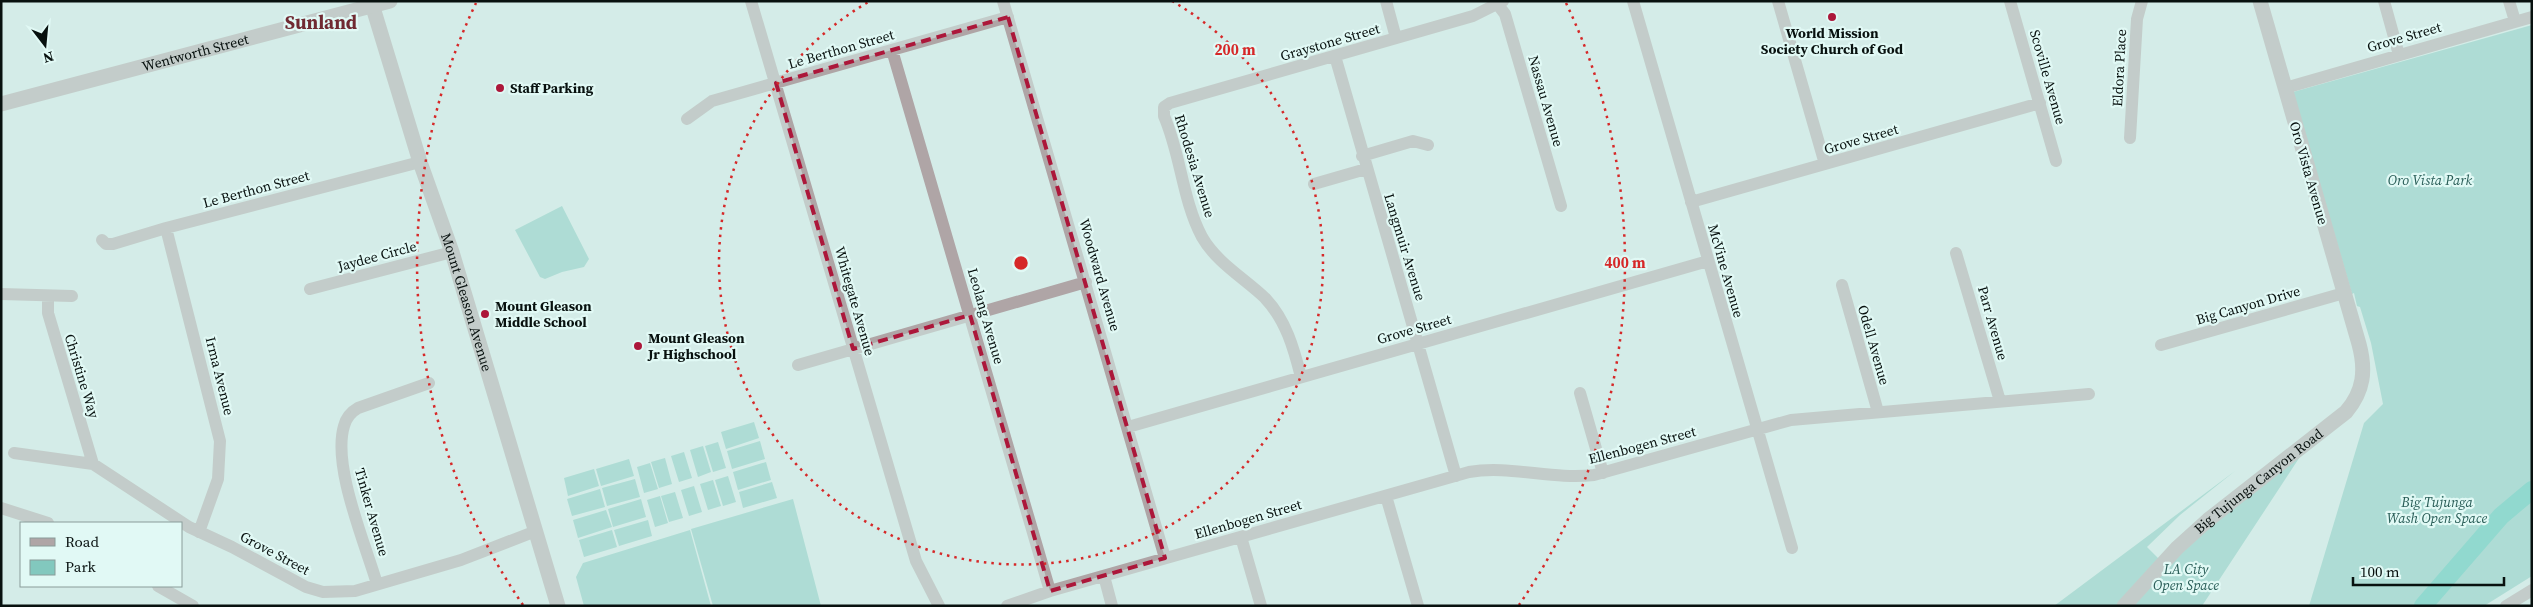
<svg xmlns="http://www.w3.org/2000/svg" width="2533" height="607" font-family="'Source Serif 4',serif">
<rect width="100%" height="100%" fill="#d4ece8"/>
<path fill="#82c8be" d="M 2532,25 L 2532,576 L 2484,606 L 2309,606 L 2364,423 L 2383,404 L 2371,343 L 2360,307 L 2357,306 L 2354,293 L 2352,294 L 2293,92 Z
M 562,206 L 589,259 L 584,267 L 562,272 L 545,279 L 540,277 L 515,230 Z
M 754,422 L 759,438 L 726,449 L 721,432 Z
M 2311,440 L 2202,606 L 2054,606 L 2235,471 L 2180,515 L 2147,547 L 2161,561 Z
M 760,441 L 765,459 L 732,469 L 727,451 Z
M 718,442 L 726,468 L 713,472 L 705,446 Z
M 703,446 L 711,472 L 698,477 L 690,450 Z
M 684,452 L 692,478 L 679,482 L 671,456 Z
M 665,458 L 672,484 L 659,488 L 651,462 Z
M 629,459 L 634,476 L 601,486 L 596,469 Z
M 766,462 L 771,480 L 738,490 L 733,472 Z
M 650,463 L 658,489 L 644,493 L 637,467 Z
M 594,469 L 599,486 L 568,496 L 564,478 Z
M 728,476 L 736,502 L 723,506 L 715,480 Z
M 635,479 L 640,497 L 607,506 L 602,488 Z
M 713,480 L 721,506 L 708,510 L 700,484 Z
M 772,482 L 777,498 L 743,508 L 739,492 Z
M 694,486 L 702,512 L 689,516 L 681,490 Z
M 600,489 L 605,507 L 572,516 L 567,499 Z
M 675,492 L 683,518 L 669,522 L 661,496 Z
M 660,496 L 668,523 L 655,527 L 647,500 Z
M 641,499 L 646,517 L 613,527 L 608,509 Z
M 793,499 L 821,606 L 713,606 L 691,529 Z
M 606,510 L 612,527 L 578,538 L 573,520 Z
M 648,520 L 652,536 L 619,546 L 614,530 Z
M 612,530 L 617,547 L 584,557 L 579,540 Z
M 690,530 L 711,606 L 584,606 L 576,577 L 583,563 Z"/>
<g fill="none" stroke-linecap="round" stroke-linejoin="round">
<path stroke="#42c1b2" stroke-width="18" d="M 2423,606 L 2501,516 L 2532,490"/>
<path stroke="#afa5a6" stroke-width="12" d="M 751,1 L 916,561 L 939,606
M 1003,1 L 1165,558
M 1386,1 L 1396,38
M 1633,1 L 1792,548
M 1778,1 L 1825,164
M 2010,1 L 2056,161
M 2384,1 L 2399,55
M 2509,1 L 2515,21
M 1498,5 L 1505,14 L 1561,206
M 892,50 L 1050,591
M 1335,56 L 1456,476
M 2285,88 L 2532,17
M 687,119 L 712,101 L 1008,17
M 2130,138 L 2137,19 L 2142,1
M 1362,156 L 1413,141 L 1428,145
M 1314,184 L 1366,169
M 1691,202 L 2040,103
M 166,228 L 220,441 L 218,479 L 199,532
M 102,240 L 106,244 L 113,244 L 166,228 L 420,162
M 1956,253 L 2000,401
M 1842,285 L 1878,412
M 310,289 L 452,252
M 1,294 L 72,296
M 48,296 L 48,313 L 93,464
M 2161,345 L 2344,293
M 798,365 L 1086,282
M 1301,377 C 1294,349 1286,320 1265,298 C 1244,278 1217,263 1202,237 C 1182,199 1181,155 1164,116 L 1164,107 L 1170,103 L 1473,16 L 1503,1
M 1580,393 L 1603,473
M 1128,427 L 1708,261
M 14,453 L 93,464 L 189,527 L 232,547 L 306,587 L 323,592 L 355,591 L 461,560 L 536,531
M 1386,496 L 1418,606
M 1,508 L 48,523
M 1241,537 L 1261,606
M 1104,576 L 1112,606
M 377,584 C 365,543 332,466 344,426 C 346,418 351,412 358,408 L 429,383
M 158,586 L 193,606
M 1007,606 L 1050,591 L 1469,472 C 1510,465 1552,480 1594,475 L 1791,420 L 2089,394
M 2506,606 L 2532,590"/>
<g stroke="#afa5a6" stroke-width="15">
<path id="s1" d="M 371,1 L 420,162 L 452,252 L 558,606"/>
<path id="s2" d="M 1,104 L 390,1"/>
<path id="s3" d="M 2124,606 L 2177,548 L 2208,520 L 2346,412 C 2364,391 2366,370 2359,344 L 2260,1"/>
</g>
</g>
<path d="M0 0H2533V607H0ZM 1008,17 L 1165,558 L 1050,591 L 970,315 L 853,349 L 776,83 Z" fill="#d4ece8" fill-opacity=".55" fill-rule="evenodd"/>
<path fill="none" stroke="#ac173a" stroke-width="4" stroke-dasharray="10 6" stroke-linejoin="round" d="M 1008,17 L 1165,558 L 1050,591 L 970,315 L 853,349 L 776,83 Z"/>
<g fill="none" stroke="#d62828" stroke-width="2.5" stroke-dasharray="2.5 5">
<path d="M1172 1A302 302 0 1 1 870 1"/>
<path d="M523 605A604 604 0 0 1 476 3M1566 3A604 604 0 0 1 1519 605"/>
</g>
<g fill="#ac173a" stroke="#e1f9f5" stroke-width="2">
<circle cx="1832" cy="17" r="5"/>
<circle cx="500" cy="88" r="5"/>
<circle cx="485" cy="314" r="5"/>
<circle cx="638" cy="346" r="5"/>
</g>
<g text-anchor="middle" stroke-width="4.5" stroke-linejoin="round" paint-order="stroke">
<g font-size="14" font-weight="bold" fill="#08110f" stroke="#e1f9f5" text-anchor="start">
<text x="1832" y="38" text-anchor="middle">World Mission<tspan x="1832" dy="16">Society Church of God</tspan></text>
<text x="510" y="93">Staff Parking</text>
<text x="495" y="311">Mount Gleason<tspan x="495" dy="16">Middle School</tspan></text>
<text x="648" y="343">Mount Gleason<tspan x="648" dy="16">Jr Highschool</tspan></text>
</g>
<g font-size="14" fill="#08110f" stroke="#e1f9f5">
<text transform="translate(2404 37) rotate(-16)" y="5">Grove Street</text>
<text transform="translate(1330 42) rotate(-16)" y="5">Graystone Street</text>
<text transform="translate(841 49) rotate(-16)" y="5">Le Berthon Street</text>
<text dy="5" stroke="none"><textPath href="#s2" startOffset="201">Wentworth Street</textPath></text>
<text transform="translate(2119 68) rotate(-87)" y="5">Eldora Place</text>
<text transform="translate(2048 77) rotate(74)" y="5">Scoville Avenue</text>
<text transform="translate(1546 101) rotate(74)" y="5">Nassau Avenue</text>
<text transform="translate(1861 139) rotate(-16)" y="5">Grove Street</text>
<text transform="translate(1195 166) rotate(73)" y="5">Rhodesia Avenue</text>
<text transform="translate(2309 173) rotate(74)" y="5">Oro Vista Avenue</text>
<text transform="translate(256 189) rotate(-15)" y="5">Le Berthon Street</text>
<text transform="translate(1405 247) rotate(73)" y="5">Langmuir Avenue</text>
<text transform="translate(377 256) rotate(-15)" y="5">Jaydee Circle</text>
<text transform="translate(1726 271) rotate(74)" y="5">McVine Avenue</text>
<text transform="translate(1100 275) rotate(74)" y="5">Woodward Avenue</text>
<text transform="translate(855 301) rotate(74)" y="5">Whitegate Avenue</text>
<text dy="5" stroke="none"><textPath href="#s1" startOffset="316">Mount Gleason Avenue</textPath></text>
<text transform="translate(2248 305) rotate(-16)" y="5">Big Canyon Drive</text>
<text transform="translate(986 316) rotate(74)" y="5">Leolang Avenue</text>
<text transform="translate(1993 323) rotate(74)" y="5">Parr Avenue</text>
<text transform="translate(1414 329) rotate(-16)" y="5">Grove Street</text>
<text transform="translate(1874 345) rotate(74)" y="5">Odell Avenue</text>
<text transform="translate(82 376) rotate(73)" y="5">Christine Way</text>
<text transform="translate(220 376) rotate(76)" y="5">Irma Avenue</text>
<text transform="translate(1642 445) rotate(-15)" y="5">Ellenbogen Street</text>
<text dy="5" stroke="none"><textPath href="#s3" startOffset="184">Big Tujunga Canyon Road</textPath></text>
<text transform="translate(372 512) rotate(74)" y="5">Tinker Avenue</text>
<text transform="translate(1248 519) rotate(-16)" y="5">Ellenbogen Street</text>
<text transform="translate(275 553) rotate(28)" y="5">Grove Street</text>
</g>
<g font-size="14" font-style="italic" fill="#295d57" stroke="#e1f9f5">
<text x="2430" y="185">Oro Vista Park</text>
<text x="2437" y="507">Big Tujunga<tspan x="2437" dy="16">Wash Open Space</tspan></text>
<text x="2186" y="574">LA City<tspan x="2186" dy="16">Open Space</tspan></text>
</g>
<g font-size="19" font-weight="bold" fill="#702a32" stroke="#e1f9f5">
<text x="321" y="29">Sunland</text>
</g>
</g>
<circle cx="1021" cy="263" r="8" fill="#d62828" stroke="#e1f9f5" stroke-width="2.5"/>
<g font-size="15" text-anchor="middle" font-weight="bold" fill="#d62828" stroke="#e1f9f5" stroke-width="4.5" stroke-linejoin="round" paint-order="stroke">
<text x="1235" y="55">200 m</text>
<text x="1625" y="268">400 m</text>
</g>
<rect width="2533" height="607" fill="none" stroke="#08110f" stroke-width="5"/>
<rect x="20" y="522" width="162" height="65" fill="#e1f9f5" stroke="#8a9c99"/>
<rect x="30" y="538" width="25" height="8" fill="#afa5a6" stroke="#8a9c99"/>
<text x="65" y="547" font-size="15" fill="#08110f">Road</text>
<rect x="30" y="560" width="25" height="15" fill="#82c8be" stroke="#8a9c99"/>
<text x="65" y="572" font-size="15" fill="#08110f">Park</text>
<g transform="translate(45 45) rotate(164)" stroke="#e1f9f5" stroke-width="4" paint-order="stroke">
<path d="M0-4L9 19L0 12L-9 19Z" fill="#08110f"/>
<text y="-8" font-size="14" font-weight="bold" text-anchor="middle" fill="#08110f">N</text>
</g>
<path d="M2353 577v8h151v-8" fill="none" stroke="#08110f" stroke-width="2.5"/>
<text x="2360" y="577" font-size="15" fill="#08110f" stroke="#e1f9f5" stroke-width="4" paint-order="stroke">100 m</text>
</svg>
